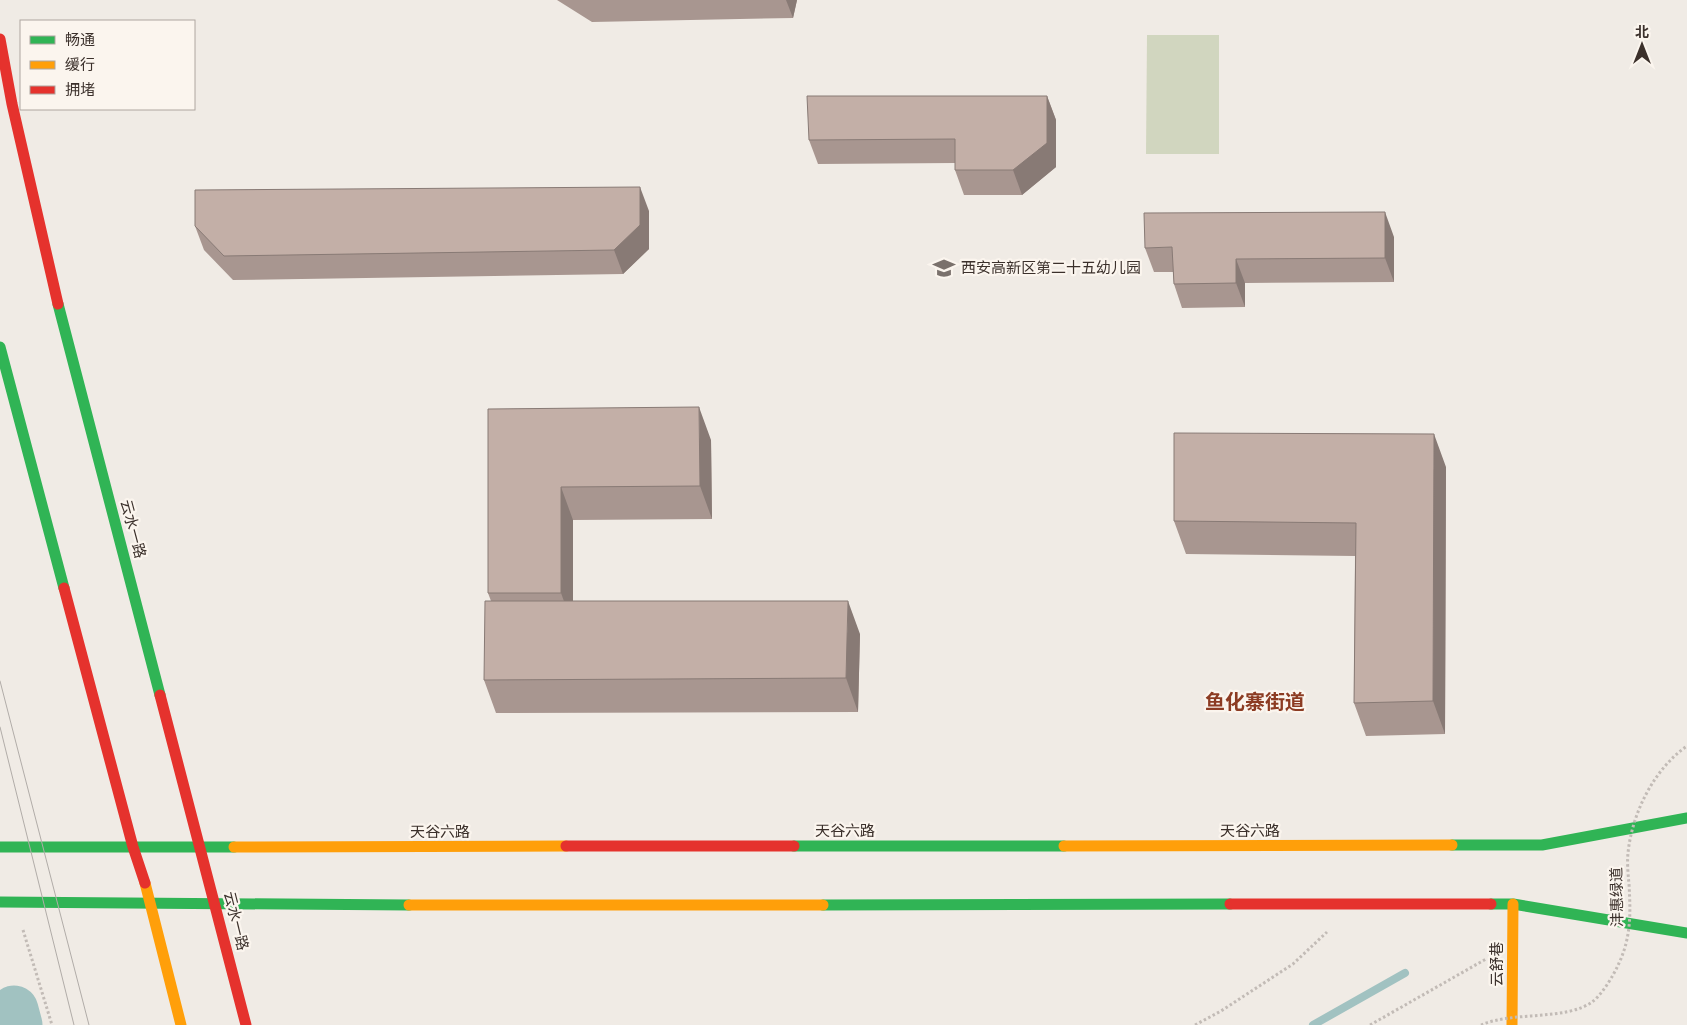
<svg xmlns="http://www.w3.org/2000/svg" width="1687" height="1025" font-family="'Source Sans 3','Noto Sans SC',sans-serif">
<rect width="100%" height="100%" fill="#f0ebe5"/>
<path fill="#d1d6bf" d="M 1147,35 L 1219,35 L 1219,154 L 1146,154 Z"/>
<g fill="none" stroke-linecap="round" stroke-linejoin="round">
<path stroke="#a1c2c1" stroke-width="8" d="M 1313,1025 L 1405,973"/>
<path stroke="#a1c2c1" stroke-width="49" d="M 14,1010 L 18,1025"/>
<path stroke="#c2bbb6" stroke-width="3" stroke-dasharray="2.5 2.5" stroke-linecap="butt" d="M 23,930 L 52,1025
M 1195,1025 L 1221,1011 L 1293,964 L 1327,932
M 1370,1025 L 1486,959"/>
<path stroke="#30b455" stroke-width="11" d="M 58,304 L 160,695
M 0,347 L 64,588
M 1452,845 L 1542,845 L 1687,818
M 794,846 L 1064,846
M 0,847 L 234,847
M 0,902 L 409,905
M 1491,904 L 1513,904 L 1687,933
M 823,905 L 1230,904"/>
<path stroke="#ff9f0a" stroke-width="11" d="M 1064,846 L 1452,845
M 234,847 L 566,846
M 145,883 L 181,1025
M 409,905 L 823,905
M 1512,1025 L 1513,904"/>
<path stroke="#e5322d" stroke-width="11" d="M 0,39 L 12,104 L 58,304
M 64,588 L 133,847 L 145,883
M 160,695 L 246,1025
M 566,846 L 794,846
M 1230,904 L 1491,904"/>
<path stroke="#b1aca8" stroke-width="1" d="M 0,681 L 89,1025
M 0,727 L 74,1025"/>
<path stroke="#c2bbb6" stroke-width="3" stroke-dasharray="2.5 2.5" stroke-linecap="butt" d="M 1481,1025 C 1513,1011 1565,1021 1592,1002 C 1600,996 1608,984 1613,975 C 1631,943 1631,919 1629,884 C 1628,874 1627,863 1628,853 C 1632,813 1654,769 1687,746"/>
</g>
<path fill="#a89690" d="M 557,0 L 797,0 L 793,18 L 592,22 Z
M 1047,96 L 1056,120 L 1056,167 L 1022,195 L 964,195 L 955,170 L 955,163 L 818,164 L 809,140 Z
M 649,211 L 649,249 L 623,274 L 233,280 L 204,250 L 195,226 Z
M 1394,237 L 1394,282 L 1245,283 L 1245,307 L 1182,308 L 1174,284 L 1173,272 L 1154,272 L 1145,248 Z
M 488,409 L 711,440 L 712,519 L 573,520 L 573,601 L 860,634 L 858,712 L 496,713 L 484,680 L 491,601 L 488,593 Z
M 1446,467 L 1445,734 L 1366,736 L 1354,703 L 1355,556 L 1186,554 L 1174,521 Z"/>
<path fill="#887a75" d="M 786,0 L 797,0 L 793,18 Z
M 1047,96 L 1056,120 L 1056,167 L 1022,195 L 1013,170 Z
M 640,187 L 649,211 L 649,249 L 623,274 L 614,250 Z
M 1385,212 L 1394,237 L 1394,282 L 1385,258 Z
M 1236,259 L 1245,283 L 1245,307 L 1236,283 Z
M 699,407 L 711,440 L 712,519 L 700,486 Z
M 1434,434 L 1446,467 L 1445,734 L 1433,701 Z
M 561,487 L 573,520 L 573,626 L 561,593 Z
M 848,601 L 860,634 L 858,712 L 846,678 Z"/>
<path fill="#c3afa7" stroke="#887a75" d="M 807,96 L 1047,96 L 1047,143 L 1013,170 L 955,170 L 955,139 L 809,140 Z
M 640,187 L 640,225 L 614,250 L 224,256 L 195,226 L 195,190 Z
M 1385,212 L 1385,258 L 1236,259 L 1236,283 L 1174,284 L 1172,247 L 1145,248 L 1144,213 Z
M 699,407 L 700,486 L 561,487 L 561,593 L 488,593 L 488,409 Z
M 1174,433 L 1434,434 L 1433,701 L 1354,703 L 1356,523 L 1174,521 Z
M 485,601 L 848,601 L 846,678 L 484,680 Z"/>
<defs>
<g id="school-bare" transform="scale(1.725)"><path d="M0-5L7-2L0 1L-7-2ZM-4 1L0 2.5L4 1V4Q0 6-4 4Z" fill="#7a716c" stroke="#fbf5ee" stroke-width="2.5" paint-order="stroke"/></g>
</defs>
<g fill-rule="evenodd">
<use href="#school-bare" x="944" y="268"/>
</g>
<g text-anchor="middle" stroke-width="4.5" stroke-linejoin="round" paint-order="stroke">
<g font-size="15" fill="#3b302b" stroke="#fbf5ee" text-anchor="start">
<text x="961" y="273">西安高新区第二十五幼儿园</text>
</g>
<g font-size="15" fill="#3b302b" stroke="#fbf5ee">
<text transform="translate(133 529) rotate(75)" y="5">云水一路</text>
<text x="845" y="836">天谷六路</text>
<text x="1250" y="836">天谷六路</text>
<text x="440" y="837">天谷六路</text>
<text transform="translate(1617 897) rotate(-91)" y="5">沣惠绿道</text>
<text transform="translate(236 921) rotate(76)" y="5">云水一路</text>
<text transform="translate(1497 964) rotate(-90)" y="5">云舒巷</text>
</g>
<g font-size="20" font-weight="bold" fill="#8c3b22" stroke="#fbf5ee">
<text x="1255" y="709">鱼化寨街道</text>
</g>
</g>
<rect x="20" y="20" width="175" height="90" fill="#fbf5ee" stroke="#aea6a0"/>
<rect x="30" y="36" width="25" height="8" fill="#30b455" stroke="#aea6a0"/>
<text x="65" y="45" font-size="15" fill="#3b302b">畅通</text>
<rect x="30" y="61" width="25" height="8" fill="#ff9f0a" stroke="#aea6a0"/>
<text x="65" y="70" font-size="15" fill="#3b302b">缓行</text>
<rect x="30" y="86" width="25" height="8" fill="#e5322d" stroke="#aea6a0"/>
<text x="65" y="95" font-size="15" fill="#3b302b">拥堵</text>
<g transform="translate(1642 45)" stroke="#fbf5ee" stroke-width="4" paint-order="stroke">
<path d="M0-4L9 19L0 12L-9 19Z" fill="#3b302b"/>
<text y="-8" font-size="14" font-weight="bold" text-anchor="middle" fill="#3b302b">北</text>
</g>
</svg>
